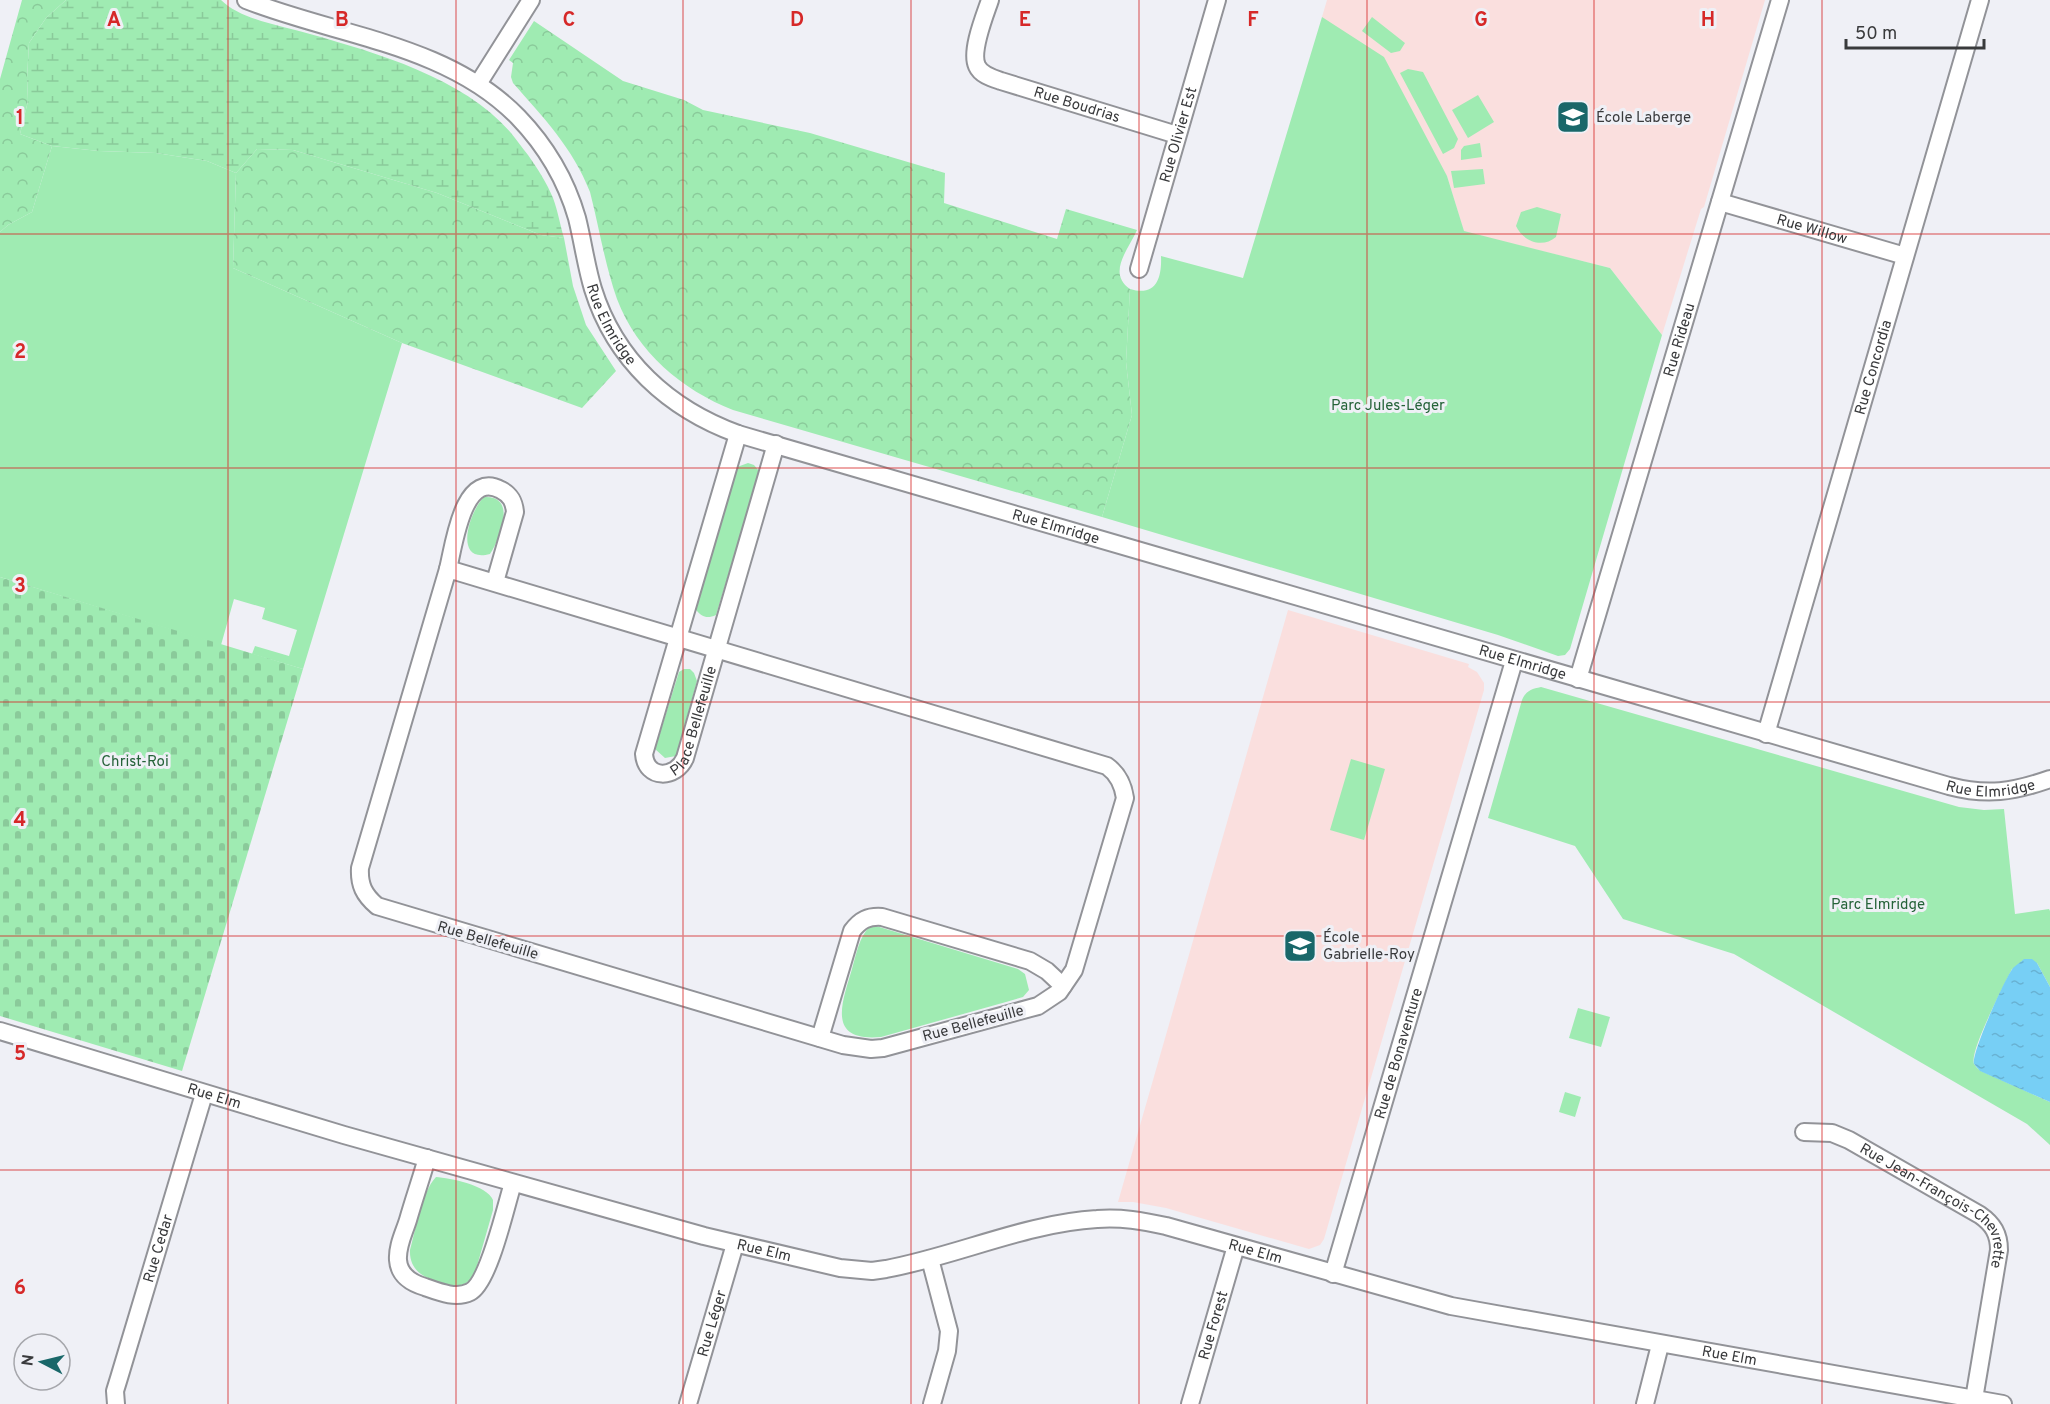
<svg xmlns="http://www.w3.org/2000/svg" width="2050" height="1404" font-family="Overpass,sans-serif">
<defs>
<pattern id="forest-crowns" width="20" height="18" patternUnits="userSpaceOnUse" patternTransform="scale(1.5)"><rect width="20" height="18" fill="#9febb2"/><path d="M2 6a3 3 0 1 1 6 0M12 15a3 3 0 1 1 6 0" fill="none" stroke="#8aca9a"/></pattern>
<pattern id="wetland-marsh" width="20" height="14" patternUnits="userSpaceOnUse" patternTransform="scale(1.5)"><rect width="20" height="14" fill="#9febb2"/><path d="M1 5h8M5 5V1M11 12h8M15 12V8" fill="none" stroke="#8aca9a"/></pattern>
<pattern id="cemetery-stones" width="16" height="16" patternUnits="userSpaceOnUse" patternTransform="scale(1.5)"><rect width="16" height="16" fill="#9febb2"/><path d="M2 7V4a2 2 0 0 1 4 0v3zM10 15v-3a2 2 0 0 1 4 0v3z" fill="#8aca9a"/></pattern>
<pattern id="water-ripples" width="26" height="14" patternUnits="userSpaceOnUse" patternTransform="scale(1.5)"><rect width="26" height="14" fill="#77cff5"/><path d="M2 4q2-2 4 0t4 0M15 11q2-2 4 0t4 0" fill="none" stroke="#68b2d3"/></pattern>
</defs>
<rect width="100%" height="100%" fill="#eff0f6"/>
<path fill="#fadfde" d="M 1327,0 L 1765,0 L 1704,207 L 1701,209 L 1662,335 L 1610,268 L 1464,232 L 1447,176 L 1322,17 Z
M 1288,610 L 1469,664 L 1468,667 L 1477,672 L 1484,683 L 1484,690 L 1324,1239 L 1320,1245 L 1309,1249 L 1166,1208 L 1133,1202 L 1118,1202 Z"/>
<path fill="#9febb2" d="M 1322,17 L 1384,57 L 1447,176 L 1464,231 L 1610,268 L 1662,335 L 1570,649 L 1565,655 L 1558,656 L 1498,635 L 1102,517 L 1132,415 L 1126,362 L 1130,289 C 1156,297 1162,278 1161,256 L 1243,278 Z
M 1372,17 L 1405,43 L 1400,51 L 1391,53 L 1362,31 Z
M 1408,69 L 1423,72 L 1458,139 L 1454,148 L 1443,154 L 1400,73 Z
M 1478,95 L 1494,122 L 1468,138 L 1452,110 Z
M 1480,143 L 1482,157 L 1461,160 L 1461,150 L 1464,146 Z
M 52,146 L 99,151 L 156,153 L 207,161 L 236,173 L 233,268 L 402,343 L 303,669 L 252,654 L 255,646 L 289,656 L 297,630 L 262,619 L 265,608 L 234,599 L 221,645 L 0,577 L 0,232 L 8,225 L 32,212 Z
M 1483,169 L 1485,184 L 1454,188 L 1451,171 Z
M 1537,207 L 1561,214 L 1556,237 C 1542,249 1523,241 1516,226 L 1521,212 Z
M 748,463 L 754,465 L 759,471 L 756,483 L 716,615 C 707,619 702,617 696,610 L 737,467 Z
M 484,497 C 517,495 501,537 490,554 C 452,564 470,510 484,497 Z
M 684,669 L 690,669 L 694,673 L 697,681 L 676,756 L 665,758 L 655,749 L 679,672 Z
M 1541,687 L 1959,807 L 1984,810 L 2004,809 L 2015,914 L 2049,909 L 2050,911 L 2050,987 L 2037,963 L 2012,969 C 2005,984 1969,1051 1974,1064 C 1976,1067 1978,1069 1981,1071 L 2050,1102 L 2050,1145 L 2027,1124 L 1734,954 L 1623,919 L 1575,846 L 1488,818 L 1522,700 C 1526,691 1531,689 1541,687 Z
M 1351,759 L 1385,769 L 1364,840 L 1330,830 Z
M 870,926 L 876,926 L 1018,969 L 1025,974 L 1029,990 L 1023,997 L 1006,1002 L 881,1037 C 826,1042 842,1003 852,969 C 856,955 859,937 870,926 Z
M 1578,1008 L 1610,1017 L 1601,1047 L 1569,1038 Z
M 1565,1092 L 1581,1097 L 1575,1117 L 1559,1112 Z
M 436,1177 C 450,1178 487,1185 493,1200 C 493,1201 493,1208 493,1210 L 475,1273 C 472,1278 467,1284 461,1285 C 456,1287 448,1285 443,1283 C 425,1279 409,1271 410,1250 C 416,1229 421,1193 436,1177 Z"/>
<path fill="url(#forest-crowns)" d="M 22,0 L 66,0 L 46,18 L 29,43 L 27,78 L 28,101 L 20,134 L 52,146 L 32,212 L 8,225 L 0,232 L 0,79 Z
M 534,21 L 623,81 L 684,100 L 703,110 L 810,133 L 945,173 L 944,203 L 1057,239 L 1066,209 L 1137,230 C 1128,250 1107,273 1130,289 L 1126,362 L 1132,415 L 1102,517 L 733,410 C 682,390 637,352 617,299 C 605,265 599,227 590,192 C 573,148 543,117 513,83 L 511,77 L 513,63 L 509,60 Z
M 257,149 L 293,150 L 437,193 L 541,235 L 564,238 L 573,286 L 586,325 L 616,371 L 582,408 L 402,343 L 233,268 L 236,173 Z"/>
<path fill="url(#wetland-marsh)" d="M 66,0 L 221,0 C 241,20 283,26 310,34 C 377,53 464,78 511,133 C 517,140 522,148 528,155 C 537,168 547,183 553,198 C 558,211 560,225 564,238 L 541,235 L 437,193 L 293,150 L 257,149 L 236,173 L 207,161 L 156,153 L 99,151 L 52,146 L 20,134 L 28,101 L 27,78 L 29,43 L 46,18 Z"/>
<path fill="url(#cemetery-stones)" d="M 0,577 L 303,669 L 182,1071 L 0,1016 Z"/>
<path fill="url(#water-ripples)" d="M 2024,959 L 2032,959 L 2037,963 L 2050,987 L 2050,1102 L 1980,1071 C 1980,1071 1975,1065 1974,1064 C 1971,1054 2005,978 2013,968 C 2016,965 2021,962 2024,959 Z"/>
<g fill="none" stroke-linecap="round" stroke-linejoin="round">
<g stroke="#929398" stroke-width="20">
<g id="street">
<path id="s1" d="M 246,0 C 337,36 447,44 518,117 C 546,146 566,180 577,218 C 583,242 586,266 593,289 C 615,360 669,409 738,434 L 1949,786 C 1987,796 2013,792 2050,779"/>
<path id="s2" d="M 990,0 C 985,15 970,51 977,66 C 981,75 992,78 1001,81 L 1177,135"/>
<path d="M 478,84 L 531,0"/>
<path id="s3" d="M 1720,202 L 1905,256"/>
<path id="s4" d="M 1139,269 L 1217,0"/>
<path id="s5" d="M 738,434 L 644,754 C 646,780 676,779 685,758 L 776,444"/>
<path d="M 448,569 L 1107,766 C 1118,774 1123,784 1125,798 L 1074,970 L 1059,992 L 1038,1006 L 883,1048 L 871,1049 L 843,1045 L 377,906 C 364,895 359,885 360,868 Z"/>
<path d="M 448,569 C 454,545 463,469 501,490 C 511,495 514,502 515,512 L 495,582"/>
<path id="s6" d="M 1578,679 L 1780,0"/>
<path id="s7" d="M 1766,734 L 1980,0"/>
<path id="s8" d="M 0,1031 L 344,1135 L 704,1236 L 840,1268 L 872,1271 L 886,1269 C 956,1256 1027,1223 1097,1219 C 1121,1217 1143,1221 1166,1226 L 1451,1306 L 2003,1404"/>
<path d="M 820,1038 L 852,931 C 860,920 868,916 882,917 L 1030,961 L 1047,971 L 1063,986"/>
<path id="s9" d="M 1804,1132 L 1832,1133 L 1849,1140 L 1980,1215 C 1993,1224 1999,1234 1999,1250 L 1974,1399"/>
<path d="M 427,1158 C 421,1179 414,1199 408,1220 C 404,1233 397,1246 398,1260 C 399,1275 411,1283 425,1287 C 439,1292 456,1299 470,1292 C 489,1283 506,1205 513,1183"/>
<path d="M 930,1259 L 949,1331 L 947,1351 L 932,1404"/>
<path id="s10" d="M 1333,1274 L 1514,661"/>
<path id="s11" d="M 116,1404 L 115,1391 L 119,1378 L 204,1094"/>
<path id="s12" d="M 688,1404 L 735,1244"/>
<path id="s13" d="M 1190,1404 L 1236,1246"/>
<path d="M 1645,1404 L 1660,1345"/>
</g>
</g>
<use href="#street" stroke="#fff" stroke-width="16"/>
</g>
<path fill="none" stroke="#d62828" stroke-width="1.5" stroke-opacity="0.55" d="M 228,0 L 228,1404M 456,0 L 456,1404M 683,0 L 683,1404M 911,0 L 911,1404M 1139,0 L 1139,1404M 1367,0 L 1367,1404M 1594,0 L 1594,1404M 1822,0 L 1822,1404M 0,234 L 2050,234M 0,468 L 2050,468M 0,702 L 2050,702M 0,936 L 2050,936M 0,1170 L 2050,1170"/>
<defs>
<g id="school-square" transform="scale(1.725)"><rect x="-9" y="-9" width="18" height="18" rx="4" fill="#196769" stroke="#eff0f6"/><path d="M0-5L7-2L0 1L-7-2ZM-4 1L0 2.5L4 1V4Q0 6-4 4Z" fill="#fff"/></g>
</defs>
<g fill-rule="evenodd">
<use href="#school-square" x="1573" y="117"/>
<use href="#school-square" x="1300" y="946"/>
</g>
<g text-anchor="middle" stroke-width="6" stroke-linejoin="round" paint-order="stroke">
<g font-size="15" fill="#393a3c" stroke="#eff0f6">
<text dy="5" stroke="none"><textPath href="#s2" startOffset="177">Rue Boudrias</textPath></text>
<text dy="5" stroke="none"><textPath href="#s4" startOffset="140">Rue Olivier Est</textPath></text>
<text dy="5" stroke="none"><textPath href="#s3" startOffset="96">Rue Willow</textPath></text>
<text dy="5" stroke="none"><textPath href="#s1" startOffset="530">Rue Elmridge</textPath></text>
<text dy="5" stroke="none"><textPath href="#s6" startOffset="354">Rue Rideau</textPath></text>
<text dy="5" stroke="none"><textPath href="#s7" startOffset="382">Rue Concordia</textPath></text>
<text dy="5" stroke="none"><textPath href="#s1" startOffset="1034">Rue Elmridge</textPath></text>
<text dy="5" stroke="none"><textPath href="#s1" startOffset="1520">Rue Elmridge</textPath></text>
<text dy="5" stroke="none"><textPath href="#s5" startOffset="430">Place Bellefeuille</textPath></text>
<text dy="5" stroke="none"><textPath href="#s1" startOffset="2006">Rue Elmridge</textPath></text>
<text transform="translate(488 940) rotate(16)" y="5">Rue Bellefeuille</text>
<text transform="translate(973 1023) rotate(-15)" y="5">Rue Bellefeuille</text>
<text dy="5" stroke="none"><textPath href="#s10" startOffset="230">Rue de Bonaventure</textPath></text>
<text dy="5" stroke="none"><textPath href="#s8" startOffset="224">Rue Elm</textPath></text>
<text dy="5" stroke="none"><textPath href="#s9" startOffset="159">Rue Jean-François-Chevrette</textPath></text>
<text dy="5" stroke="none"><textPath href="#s11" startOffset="162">Rue Cedar</textPath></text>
<text dy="5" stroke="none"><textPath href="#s8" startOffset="795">Rue Elm</textPath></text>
<text dy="5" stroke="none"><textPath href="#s8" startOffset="1299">Rue Elm</textPath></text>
<text dy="5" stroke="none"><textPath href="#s12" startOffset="84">Rue Léger</textPath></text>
<text dy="5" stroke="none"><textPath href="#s13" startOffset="82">Rue Forest</textPath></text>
<text dy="5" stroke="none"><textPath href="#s8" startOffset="1785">Rue Elm</textPath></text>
</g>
<g font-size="15" fill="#393a3c" stroke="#eff0f6" text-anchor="start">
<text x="1596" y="122">École Laberge</text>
<text x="1323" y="942">École<tspan x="1323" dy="17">Gabrielle-Roy</tspan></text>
</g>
<g font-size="15" fill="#256339" stroke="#eff0f6">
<text x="1388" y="410">Parc Jules-Léger</text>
<text x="135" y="766">Christ-Roi</text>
<text x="1878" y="909">Parc Elmridge</text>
</g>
</g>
<g font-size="20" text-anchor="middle" font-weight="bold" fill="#d62828" stroke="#eff0f6" stroke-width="6" stroke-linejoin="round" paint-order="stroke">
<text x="114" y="26">A</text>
<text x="342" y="26">B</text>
<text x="569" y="26">C</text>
<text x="797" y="26">D</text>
<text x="1025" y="26">E</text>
<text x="1253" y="26">F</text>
<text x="1481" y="26">G</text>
<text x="1708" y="26">H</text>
<text x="20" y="124">1</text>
<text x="20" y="358">2</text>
<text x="20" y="592">3</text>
<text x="20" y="826">4</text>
<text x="20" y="1060">5</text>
<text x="20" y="1294">6</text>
</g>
<g transform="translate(42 1362) rotate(277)"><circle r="28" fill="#eff0f6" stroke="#a6a7ac" stroke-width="1.5"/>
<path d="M0-4.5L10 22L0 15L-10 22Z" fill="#196769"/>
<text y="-9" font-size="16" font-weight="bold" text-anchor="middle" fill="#393a3c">N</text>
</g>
<path d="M1846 39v9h138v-9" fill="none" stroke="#393a3c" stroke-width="3"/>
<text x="1855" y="39" font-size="18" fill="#393a3c" stroke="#eff0f6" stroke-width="4.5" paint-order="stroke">50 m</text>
</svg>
